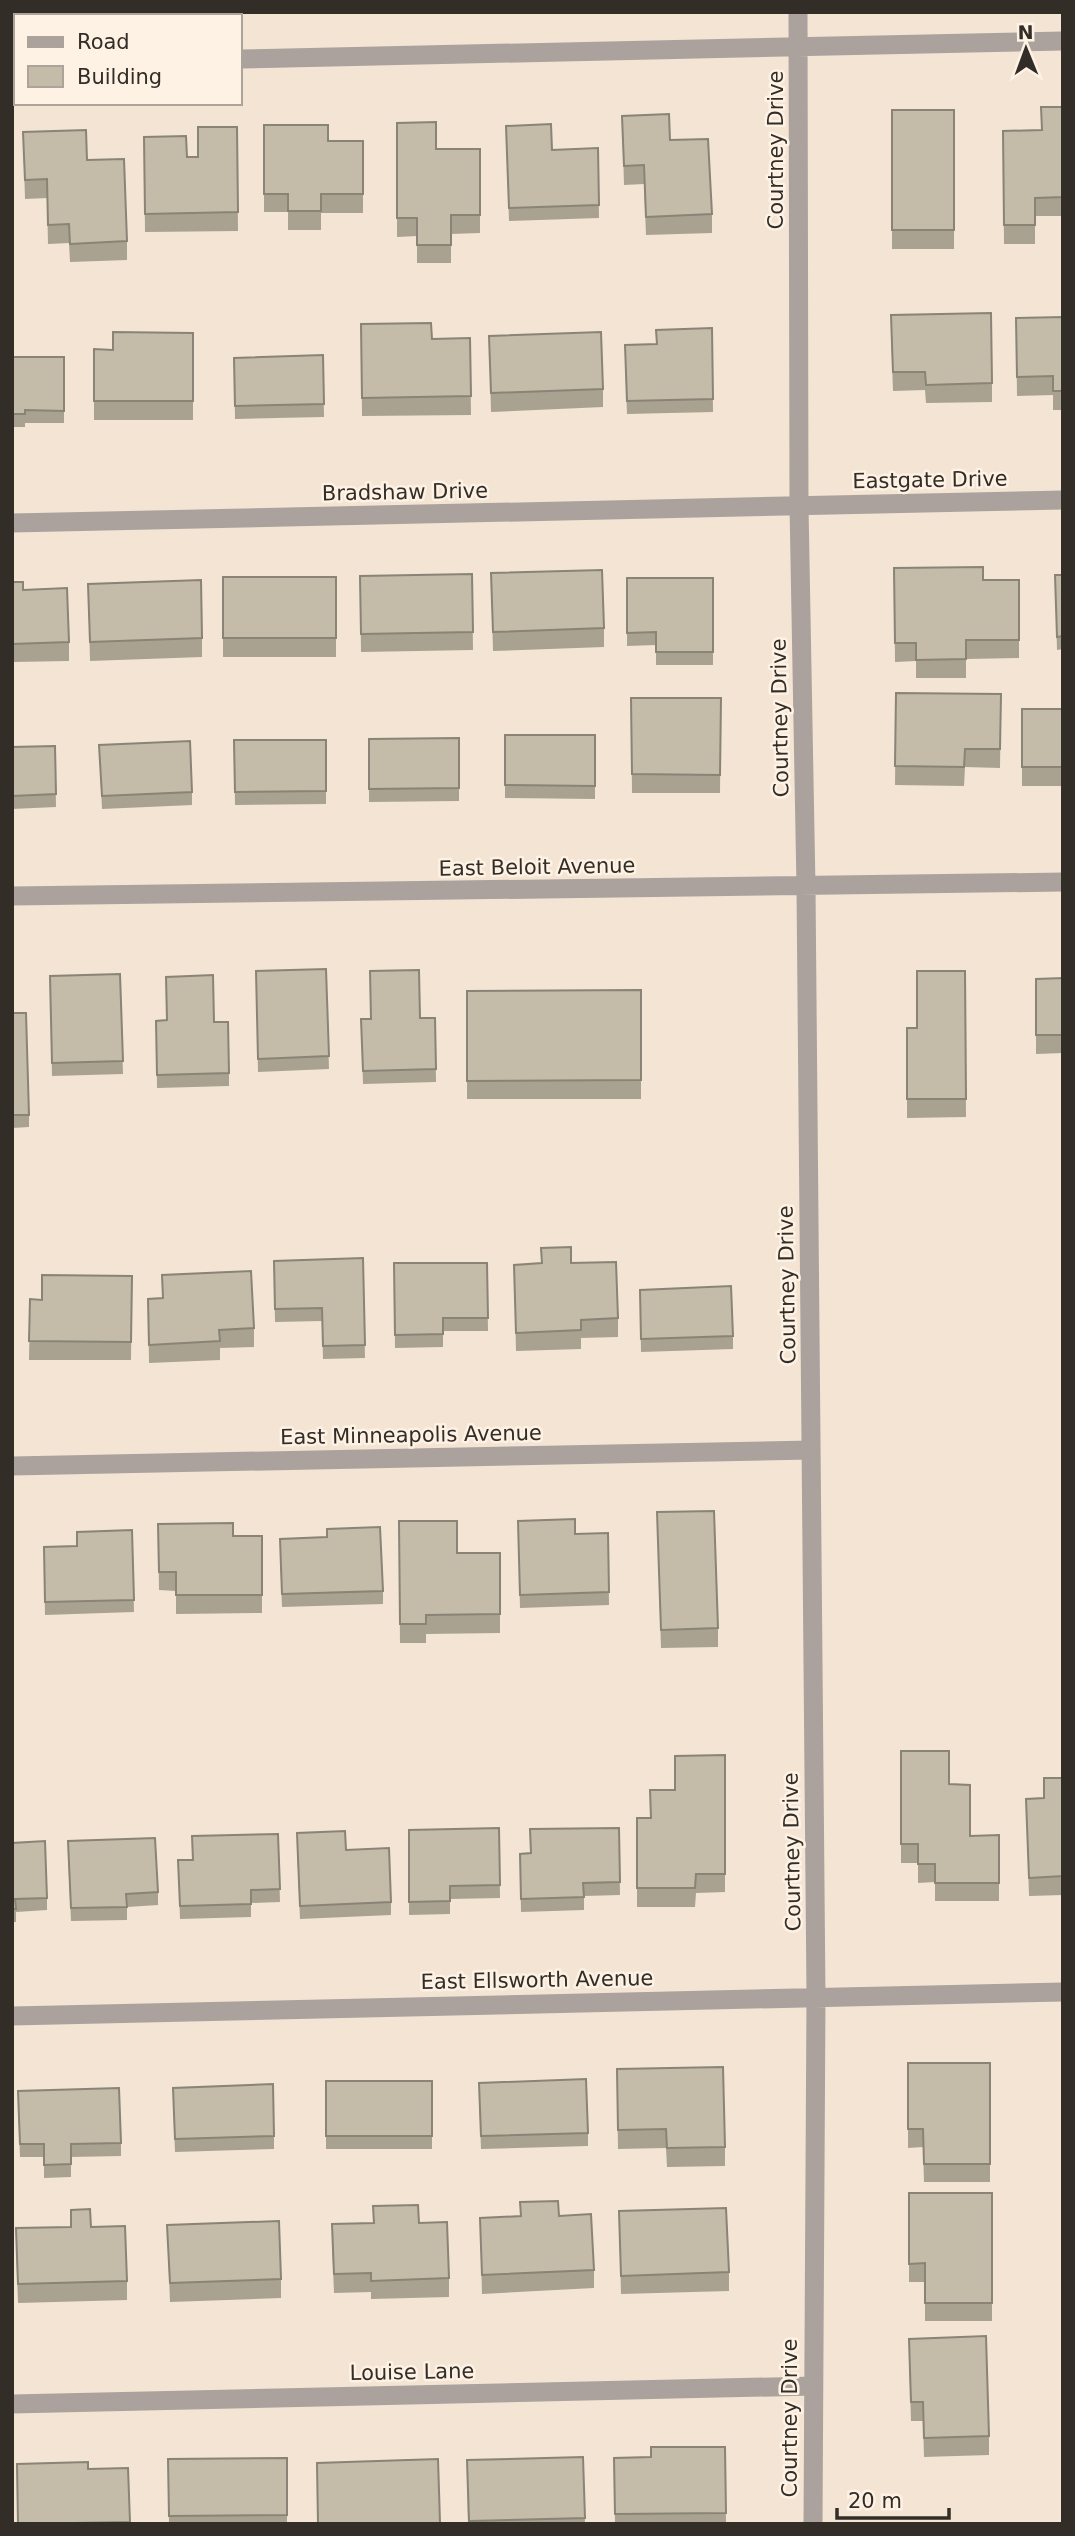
<svg xmlns="http://www.w3.org/2000/svg" width="1075" height="2536" font-family="'DejaVu Sans',sans-serif">
<rect width="100%" height="100%" fill="#f4e4d4"/>
<g fill="none" stroke-linecap="round" stroke-linejoin="round">
<path stroke="#aba29e" stroke-width="19" d="M 798,12 L 799,506 L 806,887 L 816,1996 L 813,2524
M 240,59 L 1063,41
M 12,65 L 16,65
M 12,523 L 1063,500
M 12,896 L 1063,882
M 12,1466 L 811,1450
M 12,2016 L 1063,1992
M 12,2404 L 813,2386"/>
</g>
<path fill="#a9a291" d="M 1063,107 L 1063,216 L 1035,216 L 1035,244 L 1004,244 L 1003,131 L 1041,130 Z
M 892,110 L 954,110 L 954,249 L 892,249 Z
M 622,116 L 670,140 L 712,214 L 712,233 L 646,235 L 644,184 L 624,185 Z
M 397,123 L 436,149 L 480,149 L 480,233 L 451,234 L 451,263 L 417,263 L 417,236 L 397,237 Z
M 264,125 L 328,141 L 363,141 L 363,213 L 321,213 L 321,230 L 288,230 L 288,212 L 264,212 Z
M 506,126 L 552,150 L 598,148 L 599,218 L 509,221 Z
M 237,127 L 238,231 L 145,232 L 144,137 L 187,157 L 198,157 Z
M 23,132 L 87,160 L 127,241 L 127,260 L 70,262 L 69,243 L 48,244 L 47,198 L 25,199 Z
M 1063,317 L 1063,410 L 1053,410 L 1053,395 L 1017,396 L 1016,318 Z
M 361,324 L 432,339 L 470,338 L 471,415 L 362,416 Z
M 712,328 L 713,412 L 627,414 L 625,358 L 656,344 Z
M 193,333 L 193,420 L 94,420 L 94,349 L 113,350 Z
M 891,334 L 992,383 L 992,402 L 926,403 L 925,390 L 893,391 Z
M 489,336 L 603,389 L 603,407 L 491,412 Z
M 323,355 L 324,417 L 235,419 L 234,358 Z
M 12,357 L 64,357 L 64,423 L 25,423 L 25,427 L 12,427 Z
M 894,568 L 983,580 L 1019,580 L 1019,658 L 966,659 L 966,678 L 916,678 L 916,661 L 895,662 Z
M 491,573 L 604,628 L 604,647 L 493,651 Z
M 472,574 L 473,650 L 361,652 L 360,576 Z
M 1055,575 L 1063,575 L 1063,649 L 1057,650 Z
M 223,577 L 336,577 L 336,657 L 223,657 Z
M 627,578 L 713,578 L 713,665 L 656,665 L 656,645 L 627,646 Z
M 12,582 L 23,590 L 69,642 L 69,661 L 12,662 Z
M 88,584 L 202,638 L 202,657 L 90,661 Z
M 896,693 L 1001,694 L 1000,768 L 965,767 L 964,786 L 895,785 Z
M 631,698 L 721,698 L 720,793 L 632,793 Z
M 1022,709 L 1063,709 L 1063,786 L 1022,786 Z
M 505,735 L 595,735 L 595,799 L 505,798 Z
M 459,738 L 459,801 L 369,802 L 369,739 Z
M 234,740 L 326,740 L 326,804 L 235,805 Z
M 99,745 L 192,792 L 192,805 L 102,809 Z
M 55,746 L 56,807 L 12,809 L 12,747 Z
M 326,969 L 329,1069 L 258,1072 L 256,971 Z
M 965,971 L 966,1117 L 907,1118 L 907,1028 L 917,1028 Z
M 120,974 L 123,1074 L 52,1076 L 50,976 Z
M 1063,978 L 1063,1053 L 1036,1054 L 1036,979 Z
M 641,990 L 641,1099 L 467,1099 L 467,991 Z
M 12,1013 L 29,1115 L 29,1127 L 12,1128 Z
M 420,1018 L 435,1018 L 436,1082 L 363,1084 L 361,1019 Z
M 156,1021 L 214,1022 L 229,1073 L 229,1086 L 157,1088 Z
M 541,1248 L 571,1263 L 618,1318 L 618,1337 L 581,1338 L 581,1349 L 516,1351 L 514,1265 L 541,1263 Z
M 363,1258 L 365,1358 L 323,1359 L 322,1321 L 275,1322 L 274,1261 Z
M 394,1263 L 487,1263 L 488,1331 L 443,1331 L 443,1347 L 395,1348 Z
M 162,1275 L 254,1328 L 254,1347 L 220,1348 L 220,1360 L 149,1363 L 148,1299 L 162,1298 Z
M 132,1276 L 131,1360 L 29,1360 L 30,1299 L 42,1300 Z
M 640,1290 L 733,1336 L 733,1349 L 641,1352 Z
M 657,1512 L 718,1628 L 718,1647 L 661,1648 Z
M 399,1521 L 457,1553 L 500,1553 L 500,1633 L 426,1634 L 426,1643 L 400,1643 Z
M 518,1521 L 575,1534 L 608,1533 L 609,1605 L 520,1608 Z
M 158,1524 L 233,1536 L 262,1536 L 262,1613 L 176,1614 L 176,1591 L 159,1590 Z
M 132,1530 L 134,1612 L 45,1615 L 44,1547 L 77,1546 Z
M 327,1537 L 383,1591 L 383,1604 L 282,1607 L 280,1552 Z
M 901,1751 L 949,1784 L 970,1836 L 999,1835 L 999,1901 L 935,1901 L 935,1882 L 918,1883 L 918,1863 L 901,1863 Z
M 725,1755 L 725,1892 L 696,1893 L 695,1907 L 637,1907 L 637,1818 L 650,1818 Z
M 1063,1778 L 1063,1895 L 1029,1896 L 1026,1799 L 1044,1798 Z
M 499,1828 L 500,1898 L 450,1899 L 450,1914 L 409,1915 L 409,1830 Z
M 619,1828 L 620,1895 L 584,1896 L 584,1910 L 521,1912 L 520,1854 L 530,1853 Z
M 278,1834 L 280,1902 L 251,1903 L 251,1917 L 180,1919 L 178,1860 L 192,1860 Z
M 12,1843 L 47,1898 L 47,1910 L 16,1912 L 16,1922 L 12,1922 Z
M 297,1846 L 346,1850 L 391,1902 L 391,1915 L 300,1919 Z
M 68,1854 L 158,1892 L 158,1905 L 127,1907 L 127,1920 L 71,1921 Z
M 908,2063 L 990,2063 L 990,2182 L 924,2182 L 923,2147 L 908,2148 Z
M 326,2081 L 432,2081 L 432,2149 L 326,2149 Z
M 617,2088 L 725,2147 L 725,2166 L 667,2167 L 666,2148 L 618,2149 Z
M 479,2096 L 588,2133 L 588,2146 L 481,2149 Z
M 173,2100 L 274,2136 L 274,2149 L 175,2152 Z
M 18,2104 L 121,2143 L 121,2156 L 71,2157 L 71,2177 L 44,2178 L 44,2157 L 20,2157 Z
M 909,2193 L 992,2193 L 992,2321 L 925,2321 L 925,2282 L 909,2282 Z
M 520,2202 L 559,2216 L 594,2270 L 594,2288 L 482,2294 L 480,2218 L 520,2216 Z
M 373,2206 L 419,2223 L 449,2278 L 449,2297 L 371,2299 L 371,2292 L 334,2293 L 332,2243 L 373,2223 Z
M 619,2211 L 729,2272 L 729,2291 L 621,2294 Z
M 167,2225 L 281,2279 L 281,2298 L 170,2302 Z
M 91,2227 L 127,2281 L 127,2300 L 18,2303 L 16,2247 Z
M 909,2357 L 989,2436 L 989,2455 L 924,2457 L 923,2421 L 911,2421 Z
M 725,2447 L 726,2524 L 615,2524 L 614,2458 L 651,2457 Z
M 583,2457 L 585,2524 L 468,2524 L 467,2460 Z
M 287,2458 L 287,2524 L 169,2524 L 168,2459 Z
M 128,2468 L 130,2524 L 18,2524 L 88,2469 Z"/>
<path fill="#c4bca9" stroke="#898476" stroke-width="2" d="M 1041,107 L 1063,107 L 1063,197 L 1035,198 L 1035,225 L 1004,225 L 1003,131 L 1042,130 Z
M 892,110 L 954,110 L 954,230 L 892,230 Z
M 669,114 L 670,140 L 708,139 L 712,214 L 646,217 L 644,165 L 624,166 L 622,116 Z
M 436,122 L 436,149 L 480,149 L 480,215 L 451,215 L 451,245 L 417,245 L 417,218 L 397,218 L 397,123 Z
M 551,124 L 552,150 L 598,148 L 599,205 L 509,208 L 506,126 Z
M 264,125 L 328,125 L 328,141 L 363,141 L 363,194 L 321,194 L 321,211 L 288,211 L 288,194 L 264,194 Z
M 198,127 L 237,127 L 238,212 L 145,214 L 144,137 L 186,136 L 187,157 L 198,157 Z
M 86,130 L 87,160 L 124,159 L 127,241 L 70,244 L 69,224 L 48,225 L 47,179 L 25,180 L 23,132 Z
M 991,313 L 992,383 L 926,385 L 925,372 L 893,372 L 891,315 Z
M 1063,317 L 1063,391 L 1053,391 L 1053,376 L 1017,377 L 1016,318 Z
M 431,323 L 432,339 L 470,338 L 471,396 L 362,398 L 361,324 Z
M 712,328 L 713,399 L 627,401 L 625,345 L 657,344 L 656,330 Z
M 113,332 L 193,333 L 193,401 L 94,401 L 94,349 L 113,350 Z
M 601,332 L 603,389 L 491,393 L 489,336 Z
M 323,355 L 324,404 L 235,406 L 234,358 Z
M 12,357 L 64,357 L 64,411 L 25,410 L 25,414 L 12,414 Z
M 983,567 L 983,580 L 1019,580 L 1019,640 L 966,640 L 966,659 L 916,660 L 916,643 L 895,643 L 894,568 Z
M 602,570 L 604,628 L 493,632 L 491,573 Z
M 472,574 L 473,632 L 361,634 L 360,576 Z
M 1055,575 L 1063,575 L 1063,636 L 1057,637 Z
M 223,577 L 336,577 L 336,638 L 223,638 Z
M 627,578 L 713,578 L 713,652 L 656,652 L 656,632 L 627,633 Z
M 201,580 L 202,638 L 90,642 L 88,584 Z
M 12,582 L 23,582 L 23,590 L 67,588 L 69,642 L 12,644 Z
M 896,693 L 1001,694 L 1000,749 L 965,749 L 964,767 L 895,766 Z
M 631,698 L 721,698 L 720,775 L 632,774 Z
M 1022,709 L 1063,709 L 1063,767 L 1022,767 Z
M 505,735 L 595,735 L 595,786 L 505,785 Z
M 459,738 L 459,788 L 369,789 L 369,739 Z
M 234,740 L 326,740 L 326,791 L 235,792 Z
M 190,741 L 192,792 L 102,796 L 99,745 Z
M 55,746 L 56,794 L 12,796 L 12,747 Z
M 326,969 L 329,1056 L 258,1059 L 256,971 Z
M 419,970 L 420,1018 L 435,1018 L 436,1069 L 363,1071 L 361,1019 L 371,1019 L 370,971 Z
M 917,971 L 965,971 L 966,1099 L 907,1099 L 907,1028 L 917,1028 Z
M 120,974 L 123,1061 L 52,1063 L 50,976 Z
M 213,975 L 214,1022 L 228,1022 L 229,1073 L 157,1075 L 156,1021 L 167,1020 L 166,977 Z
M 1063,978 L 1063,1035 L 1036,1035 L 1036,979 Z
M 641,990 L 641,1080 L 467,1081 L 467,991 Z
M 12,1013 L 26,1013 L 29,1115 L 12,1115 Z
M 571,1247 L 571,1263 L 616,1262 L 618,1318 L 581,1320 L 581,1330 L 516,1333 L 514,1265 L 542,1263 L 541,1248 Z
M 363,1258 L 365,1345 L 323,1346 L 322,1308 L 275,1309 L 274,1261 Z
M 394,1263 L 487,1263 L 488,1318 L 443,1318 L 443,1334 L 395,1335 Z
M 251,1271 L 254,1328 L 219,1330 L 220,1341 L 149,1345 L 148,1299 L 163,1298 L 162,1275 Z
M 42,1275 L 132,1276 L 131,1342 L 29,1341 L 30,1299 L 42,1300 Z
M 731,1286 L 733,1336 L 641,1339 L 640,1290 Z
M 714,1511 L 718,1628 L 661,1630 L 657,1512 Z
M 575,1519 L 575,1534 L 608,1533 L 609,1592 L 520,1595 L 518,1521 Z
M 399,1521 L 457,1521 L 457,1553 L 500,1553 L 500,1614 L 426,1615 L 426,1624 L 400,1624 Z
M 233,1523 L 233,1536 L 262,1536 L 262,1595 L 176,1595 L 176,1572 L 159,1572 L 158,1524 Z
M 380,1527 L 383,1591 L 282,1594 L 280,1539 L 327,1537 L 327,1529 Z
M 132,1530 L 134,1600 L 45,1602 L 44,1547 L 77,1546 L 77,1532 Z
M 901,1751 L 949,1751 L 949,1784 L 970,1785 L 970,1836 L 999,1835 L 999,1883 L 935,1883 L 935,1864 L 918,1864 L 918,1844 L 901,1844 Z
M 725,1755 L 725,1874 L 696,1874 L 695,1888 L 637,1888 L 637,1818 L 651,1818 L 650,1790 L 675,1790 L 675,1756 Z
M 1044,1778 L 1063,1778 L 1063,1876 L 1029,1878 L 1026,1799 L 1044,1798 Z
M 499,1828 L 500,1885 L 450,1886 L 450,1901 L 409,1902 L 409,1830 Z
M 619,1828 L 620,1882 L 583,1883 L 584,1897 L 521,1899 L 520,1854 L 531,1853 L 530,1829 Z
M 345,1831 L 346,1850 L 389,1848 L 391,1902 L 300,1906 L 297,1833 Z
M 278,1834 L 280,1889 L 251,1890 L 251,1904 L 180,1906 L 178,1860 L 193,1860 L 192,1836 Z
M 155,1838 L 158,1892 L 126,1894 L 127,1907 L 71,1908 L 68,1841 Z
M 45,1841 L 47,1898 L 15,1899 L 16,1909 L 12,1909 L 12,1843 Z
M 908,2063 L 990,2063 L 990,2164 L 924,2164 L 923,2129 L 908,2129 Z
M 723,2067 L 725,2147 L 667,2148 L 666,2129 L 618,2130 L 617,2069 Z
M 586,2079 L 588,2133 L 481,2136 L 479,2083 Z
M 326,2081 L 432,2081 L 432,2136 L 326,2136 Z
M 273,2084 L 274,2136 L 175,2139 L 173,2088 Z
M 119,2088 L 121,2143 L 71,2144 L 71,2164 L 44,2165 L 44,2144 L 20,2144 L 18,2091 Z
M 909,2193 L 992,2193 L 992,2303 L 925,2303 L 925,2263 L 909,2264 Z
M 558,2201 L 559,2216 L 591,2214 L 594,2270 L 482,2275 L 480,2218 L 521,2216 L 520,2202 Z
M 418,2205 L 419,2223 L 447,2222 L 449,2278 L 371,2281 L 371,2273 L 334,2274 L 332,2224 L 374,2223 L 373,2206 Z
M 726,2208 L 729,2272 L 621,2276 L 619,2211 Z
M 90,2209 L 91,2227 L 125,2226 L 127,2281 L 18,2284 L 16,2228 L 71,2227 L 71,2210 Z
M 279,2221 L 281,2279 L 170,2283 L 167,2225 Z
M 986,2336 L 989,2436 L 924,2438 L 923,2402 L 911,2402 L 909,2339 Z
M 651,2447 L 725,2447 L 726,2513 L 615,2514 L 614,2458 L 651,2457 Z
M 583,2457 L 585,2518 L 469,2521 L 467,2460 Z
M 287,2458 L 287,2515 L 169,2516 L 168,2459 Z
M 438,2459 L 440,2523 L 318,2524 L 317,2463 Z
M 88,2462 L 88,2469 L 128,2468 L 130,2522 L 18,2524 L 17,2464 Z"/>
<g text-anchor="middle" stroke-width="5" stroke-linejoin="round" paint-order="stroke">
<g font-size="21" fill="#332d27" stroke="#fef2e5">
<text transform="translate(776 150) rotate(-90)" y="7">Courtney Drive</text>
<text transform="translate(930 480) rotate(-1)" y="7">Eastgate Drive</text>
<text transform="translate(405 492) rotate(-1)" y="7">Bradshaw Drive</text>
<text transform="translate(780 718) rotate(-91)" y="7">Courtney Drive</text>
<text transform="translate(537 867) rotate(-1)" y="7">East Beloit Avenue</text>
<text transform="translate(787 1285) rotate(-91)" y="7">Courtney Drive</text>
<text transform="translate(411 1435) rotate(-1)" y="7">East Minneapolis Avenue</text>
<text transform="translate(792 1852) rotate(-91)" y="7">Courtney Drive</text>
<text transform="translate(537 1980) rotate(-1)" y="7">East Ellsworth Avenue</text>
<text transform="translate(412 2372) rotate(-1)" y="7">Louise Lane</text>
<text transform="translate(790 2418) rotate(-90)" y="7">Courtney Drive</text>
</g>
</g>
<rect width="1075" height="2536" fill="none" stroke="#332d27" stroke-width="28"/>
<rect x="14" y="14" width="228" height="91" fill="#fef2e5" stroke="#ada399" stroke-width="2"/>
<rect x="28" y="37" width="35" height="10" fill="#aba29e" stroke="#ada399" stroke-width="2"/>
<text x="77" y="49" font-size="21" fill="#332d27">Road</text>
<rect x="28" y="66" width="35" height="21" fill="#c4bca9" stroke="#ada399" stroke-width="2"/>
<text x="77" y="84" font-size="21" fill="#332d27">Building</text>
<g transform="translate(1026 49) rotate(359)" stroke="#fef2e5" stroke-width="5" paint-order="stroke">
<path d="M0-5L12 26L0 18L-12 26Z" fill="#332d27"/>
<text y="-10" font-size="19" font-weight="bold" text-anchor="middle" fill="#332d27">N</text>
</g>
<path d="M837 2508v10h112v-10" fill="none" stroke="#332d27" stroke-width="3.5"/>
<text x="848" y="2508" font-size="21" fill="#332d27" stroke="#fef2e5" stroke-width="5" paint-order="stroke">20 m</text>
</svg>
